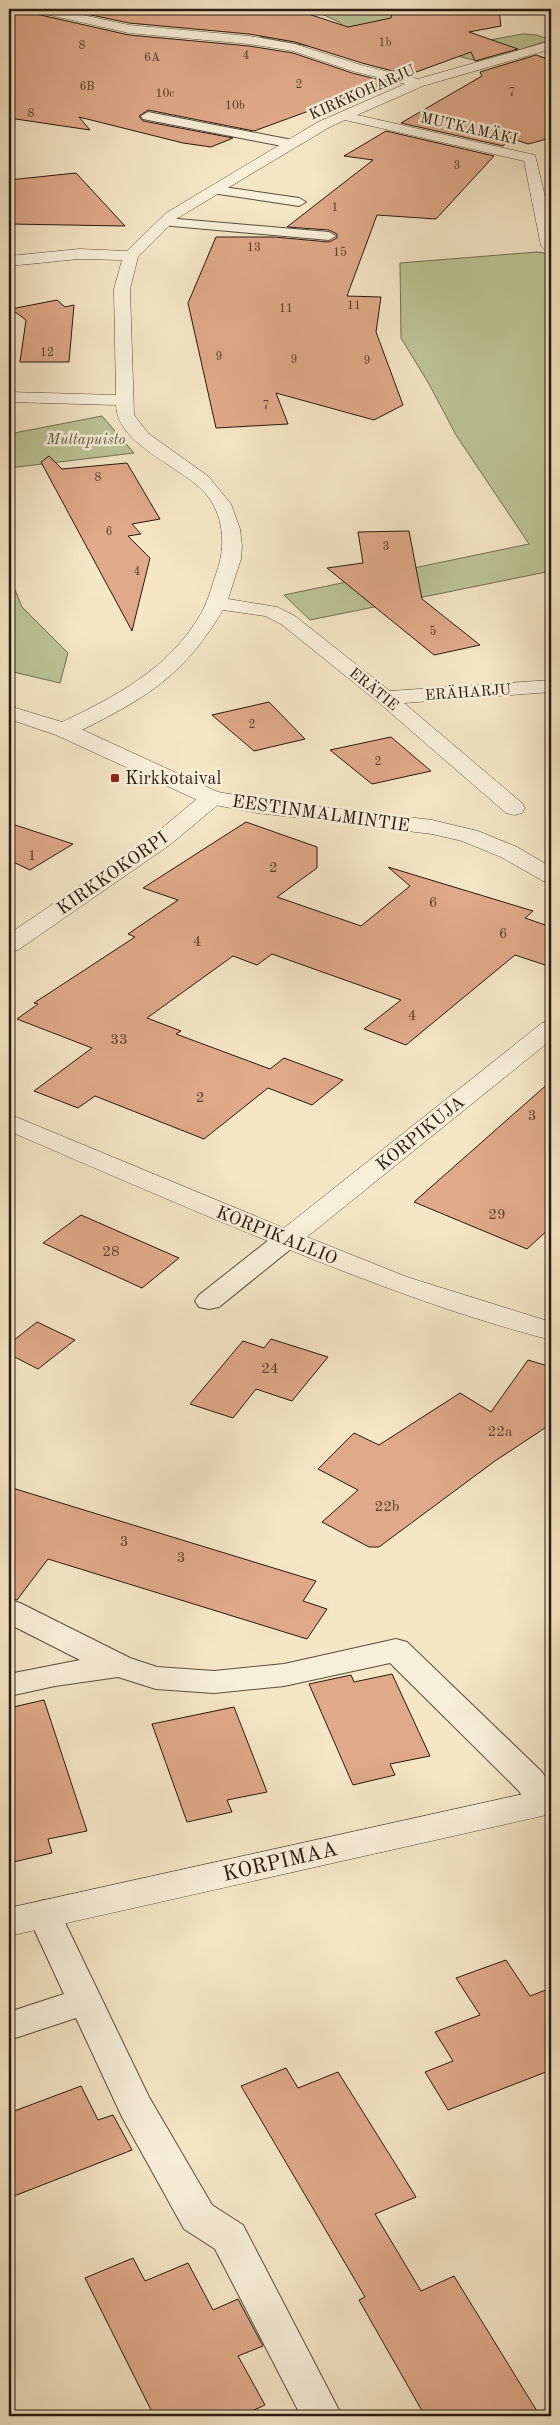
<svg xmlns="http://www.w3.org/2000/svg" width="560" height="2425" font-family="'Old Standard TT',serif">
<rect width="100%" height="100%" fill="#f5e6c6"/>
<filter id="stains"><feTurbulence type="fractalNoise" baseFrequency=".004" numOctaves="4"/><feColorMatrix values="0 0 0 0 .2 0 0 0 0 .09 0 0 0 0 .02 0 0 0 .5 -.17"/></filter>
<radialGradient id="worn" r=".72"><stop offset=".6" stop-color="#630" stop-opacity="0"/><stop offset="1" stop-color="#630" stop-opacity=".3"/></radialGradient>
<path fill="#bbc596" stroke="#716f52" d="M 311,9 L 413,9 L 415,16 L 479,42 L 523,34 L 537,35 L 550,40 L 481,62 L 409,43 L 334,51 L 260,37 L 261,33 L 349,32 L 339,22 Z
M 537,252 L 551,254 L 551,294 L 546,295 L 551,302 L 551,571 L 310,620 L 284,595 L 529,544 L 456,435 L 429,384 L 401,338 L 400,263 Z
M 102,416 L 134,453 L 9,468 L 9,434 Z
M 9,575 L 22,607 L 68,653 L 60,683 L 9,671 Z"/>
<path fill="#e0a989" stroke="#27190f" d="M 9,9 L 32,9 L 36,14 L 129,35 L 249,46 L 293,53 L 352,73 L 388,82 L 254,131 L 148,110 L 139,116 L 143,121 L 233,138 L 211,147 L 183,143 L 79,117 L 90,130 L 9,118 Z
M 63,9 L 293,9 L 348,27 L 391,18 L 393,9 L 499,9 L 501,26 L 469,32 L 518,49 L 475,61 L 471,52 L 408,75 L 362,63 L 295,42 L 249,34 L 129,23 Z
M 536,55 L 551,60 L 551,138 L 528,144 L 510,138 L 503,146 L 401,123 L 482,76 L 480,72 Z
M 386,131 L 494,156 L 436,219 L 377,215 L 347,296 L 381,297 L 376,332 L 403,405 L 374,420 L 276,393 L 288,424 L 216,428 L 188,303 L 216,237 L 274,237 L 329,242 L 337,238 L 337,234 L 329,230 L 287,227 L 373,160 L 344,156 Z
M 76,173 L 125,226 L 9,224 L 9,180 Z
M 57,300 L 65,307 L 74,305 L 69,362 L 20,362 L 26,320 L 11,309 Z
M 49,456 L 62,469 L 127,463 L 160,519 L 132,524 L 141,534 L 128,536 L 150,558 L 132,631 L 41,462 Z
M 409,531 L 422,599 L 480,645 L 434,655 L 327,568 L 363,563 L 358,532 Z
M 269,702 L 305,739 L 254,751 L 212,715 Z
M 391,737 L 431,771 L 372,784 L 330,750 Z
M 246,822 L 317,847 L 317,868 L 277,897 L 361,926 L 410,886 L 388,867 L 533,911 L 525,918 L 551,927 L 551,967 L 515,955 L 406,1045 L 364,1029 L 401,1000 L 272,954 L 257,965 L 233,956 L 147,1018 L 181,1031 L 176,1034 L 270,1069 L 284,1058 L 343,1080 L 312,1105 L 268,1088 L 204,1139 L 95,1096 L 78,1108 L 34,1091 L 92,1048 L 17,1019 L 38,1004 L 34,1003 L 135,937 L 128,934 L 178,900 L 143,888 Z
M 9,823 L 73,844 L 30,870 L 9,860 Z
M 551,1081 L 551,1227 L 527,1249 L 414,1202 Z
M 81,1215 L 179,1258 L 142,1288 L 43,1243 Z
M 37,1322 L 75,1340 L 38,1369 L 9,1354 L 9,1344 Z
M 271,1339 L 328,1357 L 292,1401 L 256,1389 L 233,1418 L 190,1404 L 243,1341 L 264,1348 Z
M 528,1360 L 551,1367 L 551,1424 L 495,1461 L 379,1547 L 369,1547 L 322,1522 L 358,1490 L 318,1469 L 354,1433 L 379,1445 L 460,1393 L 491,1412 Z
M 9,1487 L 316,1581 L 303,1601 L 327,1609 L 307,1639 L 48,1559 L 17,1600 L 9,1598 Z
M 392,1674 L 430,1756 L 390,1764 L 395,1775 L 353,1785 L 309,1684 L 351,1675 L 354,1682 Z
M 44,1700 L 87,1831 L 48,1839 L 52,1853 L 9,1863 L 9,1708 Z
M 234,1707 L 267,1792 L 227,1800 L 232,1812 L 187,1822 L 152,1724 Z
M 506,1960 L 530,1996 L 551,1988 L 551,2070 L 448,2110 L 425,2072 L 453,2061 L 435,2032 L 480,2015 L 456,1978 Z
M 286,2068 L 298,2088 L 338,2072 L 416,2197 L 375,2214 L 421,2291 L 454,2276 L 540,2416 L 425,2416 L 359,2300 L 365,2297 L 241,2086 Z
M 81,2086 L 98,2120 L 113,2115 L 132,2150 L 9,2198 L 9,2113 Z
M 133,2258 L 145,2281 L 188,2263 L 213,2310 L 238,2299 L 263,2346 L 238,2356 L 265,2405 L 241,2416 L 154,2416 L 85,2278 Z"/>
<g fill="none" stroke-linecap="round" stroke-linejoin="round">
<g stroke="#5a4c3d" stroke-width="2">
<path id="service" d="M 148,112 L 292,140 L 299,144 L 292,148 L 143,119 L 141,116 Z
M 217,186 L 299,198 L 306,202 L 299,206 L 212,193 L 210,190 Z
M 166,218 L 329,232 L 336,236 L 329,240 L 161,225 L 159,222 Z
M 288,1230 L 297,1232 L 301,1238 L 297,1244 L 219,1307 L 209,1309 L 199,1307 L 195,1301 L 199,1295 L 279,1232 Z
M 9,1600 L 20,1603 L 130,1658 L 157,1667 L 214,1671 L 284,1664 L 396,1639 L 407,1642 L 542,1772 L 551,1786 L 551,1813 C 534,1818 527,1802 518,1790 L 390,1663 L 284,1686 L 214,1693 L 156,1689 L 118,1677 L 55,1686 L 9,1696 L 9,1674 L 80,1660 L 9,1624 Z
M 44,1900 L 56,1904 L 149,2097 L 212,2205 L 243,2225 L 342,2416 L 301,2416 L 215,2249 L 184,2229 L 122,2117 L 76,2018 L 9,2040 L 9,2012 L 64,1994 L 27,1914 L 32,1904 Z"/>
</g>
<g stroke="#5a4c3d" stroke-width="1">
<path id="minor" d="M 34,9 L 55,9 L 129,25 L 249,36 L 295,44 L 361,65 L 418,79 L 551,41 L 551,49 L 423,86 L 357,115 L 535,155 L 551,222 L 551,250 L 544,249 L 541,246 L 524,161 L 345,120 L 328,128 L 176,219 L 138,257 L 130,289 L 134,415 L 149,434 L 208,476 L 231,504 L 240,529 L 242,546 L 241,559 L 228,599 L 277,607 L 295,616 L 390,691 L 551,680 L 551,692 L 404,703 L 522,803 L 525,808 L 522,813 L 514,815 L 506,813 L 378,702 L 281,624 L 265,616 L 223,610 C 181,680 142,700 72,735 L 64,736 L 56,735 L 53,730 L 56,725 C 114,697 170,670 203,610 C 209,598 212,585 217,571 C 226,546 224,514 205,493 C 181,466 117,445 116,405 L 9,402 L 9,392 L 116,395 L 114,289 L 122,260 L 79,259 L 9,266 L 9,256 L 79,249 L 127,251 L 166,213 L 318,122 L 405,84 L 352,71 L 293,51 L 249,44 L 129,33 L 36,12 Z
M 212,791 L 220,793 L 223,798 L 220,803 L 171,844 L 18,950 L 9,952 L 9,934 L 155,834 L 204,793 Z
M 551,1021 L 551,1040 L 307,1237 L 407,1277 L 551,1322 L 551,1340 C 458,1316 369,1282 280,1246 C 189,1209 99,1170 9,1131 L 9,1114 L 284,1228 L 542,1023 Z
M 551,1788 L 551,1814 L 9,1936 L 9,1908 Z"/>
</g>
<g stroke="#5a4c3d" stroke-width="1">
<path id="tertiary" d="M 9,706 L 72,725 L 218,792 L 258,799 L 432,820 L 478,831 L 517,847 L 551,867 L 551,883 L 543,881 L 501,857 L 462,841 L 432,834 L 258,813 L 204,803 L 56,735 L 9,719 Z"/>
</g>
<use href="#service" fill="#f8efda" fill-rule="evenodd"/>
<use href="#minor" fill="#f8efda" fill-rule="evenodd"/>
<use href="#tertiary" fill="#f8efda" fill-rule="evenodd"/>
</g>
<rect fill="#8f2418" stroke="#f8efda" stroke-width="2" x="110" y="773" width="10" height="10" rx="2.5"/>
<g text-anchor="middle" stroke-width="5" stroke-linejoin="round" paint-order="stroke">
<g font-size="12" fill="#553d2e">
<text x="385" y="46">1b</text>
<text x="82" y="49">8</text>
<text x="246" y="59">4</text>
<text x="152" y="61">6A</text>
<text x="299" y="88">2</text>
<text x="87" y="90">6B</text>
<text x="512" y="96">7</text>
<text x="165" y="97">10c</text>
<text x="235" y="109">10b</text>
<text x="31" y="117">8</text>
<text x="457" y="169">3</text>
<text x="335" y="211">1</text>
<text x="254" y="251">13</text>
<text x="340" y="256">15</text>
<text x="354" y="309">11</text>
<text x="286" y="312">11</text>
<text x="47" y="356">12</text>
<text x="219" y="360">9</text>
<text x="294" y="363">9</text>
<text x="367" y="364">9</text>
<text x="266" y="409">7</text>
<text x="98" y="481">8</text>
<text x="109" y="535">6</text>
<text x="386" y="550">3</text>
<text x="137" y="575">4</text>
<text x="433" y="635">5</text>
<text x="252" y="728">2</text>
<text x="378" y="765">2</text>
</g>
<g font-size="15" fill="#27190f" stroke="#f8efda">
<text transform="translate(362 92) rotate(-24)" y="5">KIRKKOHARJU</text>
<text transform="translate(469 128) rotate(13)" y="5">MUTKAMÄKI</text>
<text transform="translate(374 689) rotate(39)" y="5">ERÄTIE</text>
<text transform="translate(468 692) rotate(-4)" y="5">ERÄHARJU</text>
</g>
<g font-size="15" font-style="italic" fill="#5b553e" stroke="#f8efda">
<text x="86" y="444">Multapuisto</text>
</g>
<g font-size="15" fill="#553d2e">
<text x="32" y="860">1</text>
<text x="273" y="872">2</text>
<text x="433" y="907">6</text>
<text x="503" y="938">6</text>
<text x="197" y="946">4</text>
<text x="412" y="1020">4</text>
<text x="119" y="1044">33</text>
<text x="200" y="1102">2</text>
<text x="532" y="1120">3</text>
<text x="497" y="1219">29</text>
<text x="111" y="1256">28</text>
<text x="270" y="1373">24</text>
<text x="500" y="1436">22a</text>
<text x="387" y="1511">22b</text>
<text x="124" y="1546">3</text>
<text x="181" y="1562">3</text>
</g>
<g font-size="18" fill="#27190f" stroke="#f8efda" text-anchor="start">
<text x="125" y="784">Kirkkotaival</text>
</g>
<g font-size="18" fill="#27190f" stroke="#f8efda">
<text transform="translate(321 813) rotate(8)" y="6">EESTINMALMINTIE</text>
<text transform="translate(112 873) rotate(-35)" y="6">KIRKKOKORPI</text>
<text transform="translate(420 1133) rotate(-39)" y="6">KORPIKUJA</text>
<text transform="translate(277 1235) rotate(22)" y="6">KORPIKALLIO</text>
</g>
<g font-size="21" fill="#27190f" stroke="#f8efda">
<text transform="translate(280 1861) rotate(-13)" y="7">KORPIMAA</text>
</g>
</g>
<rect width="560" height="2425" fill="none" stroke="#f5e6c6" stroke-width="30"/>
<rect x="10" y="10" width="540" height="2405" fill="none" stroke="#27190f" stroke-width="2.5"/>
<rect x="15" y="15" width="530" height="2395" fill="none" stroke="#27190f"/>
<rect width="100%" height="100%" filter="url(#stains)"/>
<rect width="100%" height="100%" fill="url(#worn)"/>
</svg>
